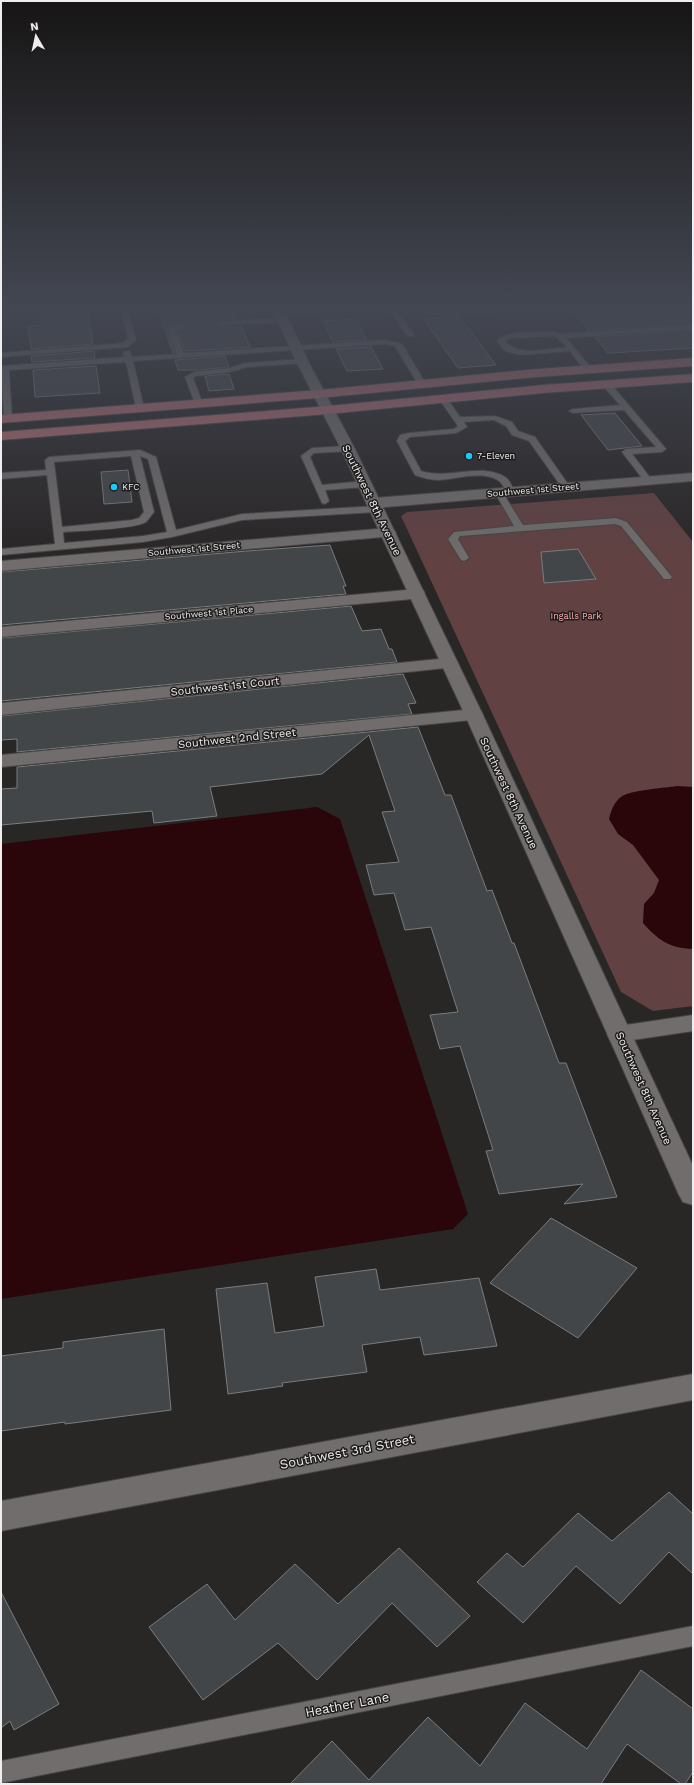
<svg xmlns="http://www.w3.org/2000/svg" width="694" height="1785" font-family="'Work Sans',sans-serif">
<rect width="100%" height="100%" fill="#292626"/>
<path fill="#614142" d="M 654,493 L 693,542 L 693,1006 L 653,1011 L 621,992 L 401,516 L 407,512 Z"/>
<path fill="#2a050a" d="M 677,786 L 693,787 L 693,949 C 669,948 658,940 643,923 L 644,904 L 654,893 L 659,880 L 633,845 L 618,834 L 609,819 C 611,811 614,802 621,797 C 630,790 665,788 677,786 Z
M 317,807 L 340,819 L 468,1214 L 453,1229 L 1,1299 L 1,844 Z"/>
<path fill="#434648" stroke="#797d7e" d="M 40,309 L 87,309 L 93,344 L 31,349 L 28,326 L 42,325 Z
M 158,309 L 234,309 L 238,319 L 223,320 L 218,324 L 223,326 L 241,326 L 250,347 L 185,351 L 178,332 L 185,325 L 179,323 L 167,329 L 175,353 L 173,353 Z
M 571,309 L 693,309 L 693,324 L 589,331 Z
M 459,316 L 496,365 L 458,368 L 424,319 Z
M 356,319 L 367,340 L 333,342 L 323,321 Z
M 693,330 L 693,348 L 608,353 L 595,337 Z
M 371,347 L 383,369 L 347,371 L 336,349 Z
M 94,351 L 95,358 L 32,362 L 31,356 Z
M 225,356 L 229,367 L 202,370 L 178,370 L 175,360 Z
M 96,366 L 100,393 L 35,397 L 33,370 Z
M 229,374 L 234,389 L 209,391 L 205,376 Z
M 615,413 L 642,446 L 608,450 L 581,415 Z
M 128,470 L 132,502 L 104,504 L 101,472 Z
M 330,545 L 346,586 L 343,586 L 346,594 L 1,625 L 1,572 L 247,551 Z
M 578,549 L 596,579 L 544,583 L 541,552 Z
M 351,606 L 362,631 L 381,629 L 389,649 L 392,649 L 397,662 L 1,701 L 1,638 Z
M 403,674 L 416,703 L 408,704 L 412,714 L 17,752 L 17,739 L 1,740 L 1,716 Z
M 418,727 L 445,795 L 451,795 L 487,891 L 492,890 L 512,943 L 514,943 L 559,1063 L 566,1063 L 617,1197 L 564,1204 L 583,1184 L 499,1194 L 486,1151 L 493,1150 L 460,1046 L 440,1049 L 430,1015 L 458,1012 L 431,927 L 405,930 L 394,893 L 374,895 L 366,865 L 399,862 L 382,812 L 395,811 L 369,735 L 322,774 L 210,787 L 217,816 L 154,823 L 152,811 L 1,825 L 1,789 L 17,788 L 17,767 Z
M 551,1218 L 637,1268 L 578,1338 L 490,1283 Z
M 376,1269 L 380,1290 L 479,1278 L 497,1346 L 424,1355 L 420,1337 L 362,1345 L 367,1372 L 282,1383 L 283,1386 L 228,1394 L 216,1289 L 267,1283 L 275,1333 L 324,1326 L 315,1277 Z
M 164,1329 L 171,1410 L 65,1424 L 65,1422 L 1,1431 L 1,1356 L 63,1348 L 63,1342 Z
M 669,1492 L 693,1514 L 693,1574 L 669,1552 L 620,1604 L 576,1566 L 523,1623 L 477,1582 L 507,1553 L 523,1567 L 578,1513 L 612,1541 Z
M 399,1548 L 470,1616 L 437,1647 L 392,1603 L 317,1680 L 278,1643 L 203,1700 L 149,1627 L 207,1584 L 235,1620 L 295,1564 L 338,1604 Z
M 1,1592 L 59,1704 L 14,1730 L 10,1721 L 1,1728 Z
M 641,1670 L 693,1709 L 693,1772 L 685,1784 L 681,1784 L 627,1744 L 601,1784 L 290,1784 L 332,1741 L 369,1780 L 428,1717 L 480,1766 L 525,1703 L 587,1749 Z"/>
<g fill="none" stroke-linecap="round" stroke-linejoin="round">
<g stroke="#474444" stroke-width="2">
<path id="service" d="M 121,309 L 128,309 L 136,340 L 128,347 L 1,357 L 1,353 L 123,343 L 128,339 Z
M 389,309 L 395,309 L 414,334 L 413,336 L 407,336 Z
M 416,309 L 428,309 L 436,311 L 511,309 L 507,311 L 436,315 Z
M 284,318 L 288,320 L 287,322 L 223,325 L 219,323 L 223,321 Z
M 180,324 L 184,326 L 176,331 L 184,353 L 386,340 L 402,344 L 426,384 L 422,386 L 419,386 L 395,346 L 386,344 L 133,361 L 144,408 L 140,410 L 136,408 L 126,362 L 9,370 L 12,418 L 8,420 L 4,418 L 1,366 L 125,357 L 123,353 L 127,351 L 130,351 L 132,357 L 177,354 L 168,330 Z
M 693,325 L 693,329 L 566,338 L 592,369 L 588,371 L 585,371 L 570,351 L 521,355 L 505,351 L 497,341 C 505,330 541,332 555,332 L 562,334 ZM 554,336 L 558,338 L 567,347 C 547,349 519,357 505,341 L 510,338 Z
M 302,359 L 306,361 L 305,363 L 247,367 L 230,372 L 196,376 L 193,378 L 203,404 L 199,406 L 195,404 L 185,377 L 194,372 L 229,368 L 246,363 Z
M 603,382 L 609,382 L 666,449 L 662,452 L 632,454 L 652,480 L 651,482 L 645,482 L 622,452 L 626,449 L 656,447 L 624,410 L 573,413 L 569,411 L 573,409 L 620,405 L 603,386 Z
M 440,397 L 446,397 L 460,417 L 495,416 L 512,422 L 518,431 L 535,437 L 570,487 L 569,489 L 563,489 L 529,441 L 512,435 L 506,426 L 494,420 L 464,422 L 467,427 L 456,433 L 410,437 L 405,441 L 421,471 C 448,480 480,462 505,477 C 510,480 512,487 515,492 L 514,494 L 508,494 C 505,490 503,484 499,481 C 483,470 457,479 440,480 C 431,480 423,478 415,475 L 397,441 L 400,435 L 409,433 L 454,429 L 458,426 L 439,399 Z
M 348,446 L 351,447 L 351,451 L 314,453 L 310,457 L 322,485 L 365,481 L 369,484 L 365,487 L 325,490 L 329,501 L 325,504 L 322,503 L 301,456 L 312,448 Z
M 140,450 L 156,457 L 176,530 L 242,514 L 376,506 L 381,509 L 376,512 L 242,520 L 172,537 L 143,542 L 1,555 L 1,549 L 55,544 L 47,475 L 1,479 L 1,473 L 46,470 L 45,460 L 49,457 ZM 131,456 L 144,512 L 139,518 L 132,520 L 62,527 L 54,462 ZM 140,456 L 148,459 L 167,532 L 143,536 L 64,543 L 63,532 C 79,531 135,529 146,522 C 149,519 151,515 154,512 Z
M 499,490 L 503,493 L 523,525 L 616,518 L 627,522 L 672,577 L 670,579 L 664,579 L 621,526 L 615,524 L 460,536 L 458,539 L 469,558 L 464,561 L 461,560 L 448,539 L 454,532 L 514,526 L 495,493 Z
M 693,1626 L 693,1646 L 1,1783 L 1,1761 Z"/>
</g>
<g stroke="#474444" stroke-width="2">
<path id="minor" d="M 275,309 L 320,309 L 318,312 L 314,313 L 279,315 L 275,314 L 273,311 Z
M 693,473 L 693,481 L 374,508 L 369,506 L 366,503 L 369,500 L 374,498 Z
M 388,528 L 394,530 L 396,533 L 394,536 L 1,571 L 1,561 Z
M 417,589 L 423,590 L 425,594 L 423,598 L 1,637 L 1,627 Z
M 449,658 L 455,659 L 458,663 L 455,667 L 1,715 L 1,703 Z
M 474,709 L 481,711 L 483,715 L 481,719 L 1,767 L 1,755 Z
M 693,1015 L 693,1031 L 619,1042 L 610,1040 L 607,1034 L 610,1028 L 619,1026 Z
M 693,1374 L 693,1400 L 1,1531 L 1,1501 Z"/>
</g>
<g stroke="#474444" stroke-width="2">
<path id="tertiary" d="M 272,309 L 284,309 L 308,361 L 355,449 L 483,715 L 693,1166 L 693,1205 L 683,1202 L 679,1195 L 465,715 L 341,449 L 296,361 Z"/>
</g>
<g stroke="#474444" stroke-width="2">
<path id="primary" d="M 693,358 L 693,366 L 537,377 L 319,398 L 1,423 L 1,415 L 319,390 L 537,369 Z
M 693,374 L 693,382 L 543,393 L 328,414 L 1,440 L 1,432 L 328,406 L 543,385 Z"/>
</g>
<use href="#service" fill="#716d6d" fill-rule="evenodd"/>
<use href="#minor" fill="#716d6d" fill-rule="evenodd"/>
<use href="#tertiary" fill="#716d6d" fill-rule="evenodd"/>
<use href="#primary" fill="#b56d73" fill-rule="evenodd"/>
</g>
<linearGradient id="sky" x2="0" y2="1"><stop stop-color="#171515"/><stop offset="0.55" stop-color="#434752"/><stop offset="1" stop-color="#434752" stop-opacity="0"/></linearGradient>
<rect width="694" height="559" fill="url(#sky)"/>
<g fill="#18cafc" stroke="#1f1c1c" stroke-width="1.5">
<circle cx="469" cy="456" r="4"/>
<circle cx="114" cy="487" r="4"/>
</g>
<g text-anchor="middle" stroke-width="3" stroke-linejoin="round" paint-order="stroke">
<g font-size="9" fill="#efeded" stroke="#1f1c1c" text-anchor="start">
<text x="477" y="459">7-Eleven</text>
<text x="122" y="490">KFC</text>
</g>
<g font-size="9" fill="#efeded" stroke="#1f1c1c">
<text transform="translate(533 490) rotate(-5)" y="3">Southwest 1st Street</text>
<text transform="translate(194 549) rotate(-5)" y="3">Southwest 1st Street</text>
<text transform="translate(209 613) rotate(-5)" y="3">Southwest 1st Place</text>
</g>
<g font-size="9" fill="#fdafb2" stroke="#1f1c1c">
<text x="576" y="619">Ingalls Park</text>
</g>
<g font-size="11" fill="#efeded" stroke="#1f1c1c">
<text transform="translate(372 500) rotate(64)" y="4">Southwest 8th Avenue</text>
<text transform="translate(225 686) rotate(-6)" y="4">Southwest 1st Court</text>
<text transform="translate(237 738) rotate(-6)" y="4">Southwest 2nd Street</text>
<text transform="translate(509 793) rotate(65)" y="4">Southwest 8th Avenue</text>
<text transform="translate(644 1088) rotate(66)" y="4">Southwest 8th Avenue</text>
</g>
<g font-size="13" fill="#efeded" stroke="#1f1c1c">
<text transform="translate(347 1451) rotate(-11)" y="5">Southwest 3rd Street</text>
<text transform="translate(347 1704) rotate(-11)" y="5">Heather Lane</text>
</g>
</g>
<rect width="694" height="1785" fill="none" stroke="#efeded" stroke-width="4"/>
<g transform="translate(36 36) rotate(351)" stroke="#1f1c1c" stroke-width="3" paint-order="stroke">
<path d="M0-3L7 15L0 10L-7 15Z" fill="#efeded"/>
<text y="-6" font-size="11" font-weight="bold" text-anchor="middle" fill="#efeded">N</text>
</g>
</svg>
